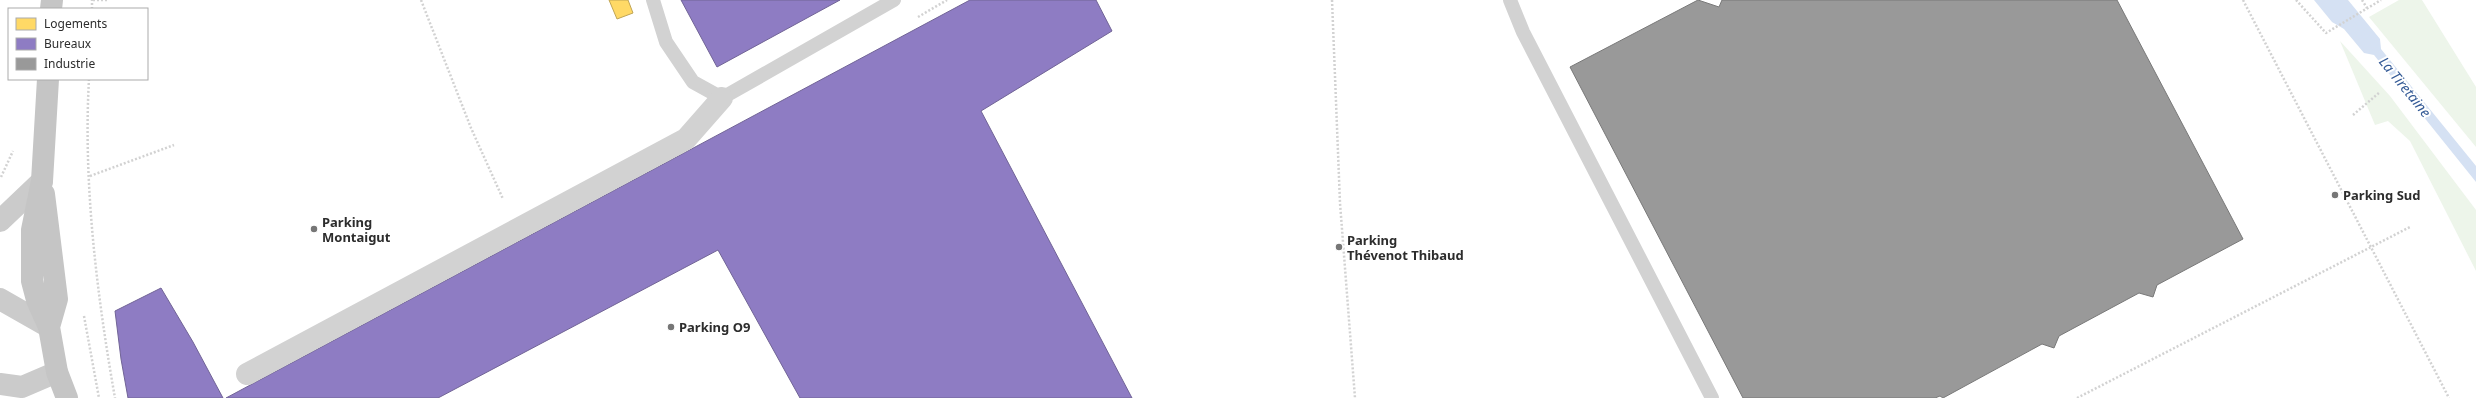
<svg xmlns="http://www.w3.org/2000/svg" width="2476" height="398" font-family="'Noto Sans',sans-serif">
<rect width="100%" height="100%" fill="#fff"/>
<path fill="#edf5ea" d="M 2399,0 L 2422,0 L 2476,87 L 2476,147 L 2369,17 Z
M 2340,41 L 2390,96 L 2476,210 L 2476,271 L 2410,141 L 2388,121 L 2375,125 Z"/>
<path fill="#d5e1f3" d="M 2314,0 L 2348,0 L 2380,39 L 2381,49 L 2476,166 L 2476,182 L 2374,55 L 2364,53 L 2344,29 L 2332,22 Z"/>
<path fill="#ffd966" stroke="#c0a555" d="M 609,0 L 628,0 L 633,13 L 617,19 Z"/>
<path fill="#8e7cc3" stroke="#716496" d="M 681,0 L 840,0 L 717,67 Z
M 970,0 L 1096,0 L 1112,31 L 981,111 L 1132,398 L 800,398 L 718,250 L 438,398 L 226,398 Z
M 161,288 L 193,342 L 223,398 L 128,398 L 121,359 L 115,311 Z"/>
<path fill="#999" stroke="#797979" d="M 1698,0 L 1719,7 L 1722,0 L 2117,0 L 2243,239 L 2157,285 L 2153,297 L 2139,293 L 2059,336 L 2054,348 L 2042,344 L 1943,398 L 1940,396 L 1935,398 L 1743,398 L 1570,67 Z"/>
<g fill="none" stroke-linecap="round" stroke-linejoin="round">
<path stroke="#d2d2d2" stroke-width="2.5" stroke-dasharray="2 2" stroke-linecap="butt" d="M 93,0 L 107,0
M 421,0 L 471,128 L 503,199
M 1332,0 L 1340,203 L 1355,398
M 2243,0 L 2449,398
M 2296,0 L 2326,33 L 2381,0
M 2362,0 L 2367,8
M 92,9 L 92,0
M 918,17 L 947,0
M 89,79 C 83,183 97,296 115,398
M 2353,115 L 2380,92
M 90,176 L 174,145
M 1,177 L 13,151
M 84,316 L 99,398
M 2077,398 L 2410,227"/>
<path stroke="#d2d2d2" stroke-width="14" d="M 653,0 L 666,42 L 693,82 L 722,98 L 894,0
M 1510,0 L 1523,32 L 1712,398"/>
<path stroke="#d2d2d2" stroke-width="22" d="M 247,374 L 686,139 L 722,98"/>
<path stroke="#cbcbcb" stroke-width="22" d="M 0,221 L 42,181
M 0,299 L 49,327
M 0,384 L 22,387 L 57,372"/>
<path stroke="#c5c5c5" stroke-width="22" d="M 51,9 L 52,0
M 48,79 L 42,181 L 32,230 L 32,281 L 37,300 L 49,327 L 57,372 L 67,398
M 44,194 L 57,299 L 49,327"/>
</g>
<g fill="#767676" stroke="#fff" stroke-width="1.5">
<circle cx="2335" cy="195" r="4"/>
<circle cx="314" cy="229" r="4"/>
<circle cx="1339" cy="247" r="4"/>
<circle cx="671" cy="327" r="4"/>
</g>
<g text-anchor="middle" stroke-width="4" stroke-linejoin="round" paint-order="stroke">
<g font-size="13" font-weight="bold" fill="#2d2d2d" stroke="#fff" text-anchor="start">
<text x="2343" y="200">Parking Sud</text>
<text x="322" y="227">Parking<tspan x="322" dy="15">Montaigut</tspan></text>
<text x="1347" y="245">Parking<tspan x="1347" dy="15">Thévenot Thibaud</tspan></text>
<text x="679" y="332">Parking O9</text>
</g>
<g font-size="14" font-style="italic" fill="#345a96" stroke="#fff">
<text transform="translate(2405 87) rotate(51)" y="5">La Tiretaine</text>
</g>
</g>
<rect x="8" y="8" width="140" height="72" fill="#ffffff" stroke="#ababab"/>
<rect x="16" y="18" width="20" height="12" fill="#ffd966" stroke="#ababab"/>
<text x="44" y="28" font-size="12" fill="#2d2d2d">Logements</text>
<rect x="16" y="38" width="20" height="12" fill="#8e7cc3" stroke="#ababab"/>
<text x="44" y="48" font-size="12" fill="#2d2d2d">Bureaux</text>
<rect x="16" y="58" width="20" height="12" fill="#999999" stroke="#ababab"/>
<text x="44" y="68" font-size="12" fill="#2d2d2d">Industrie</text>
</svg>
